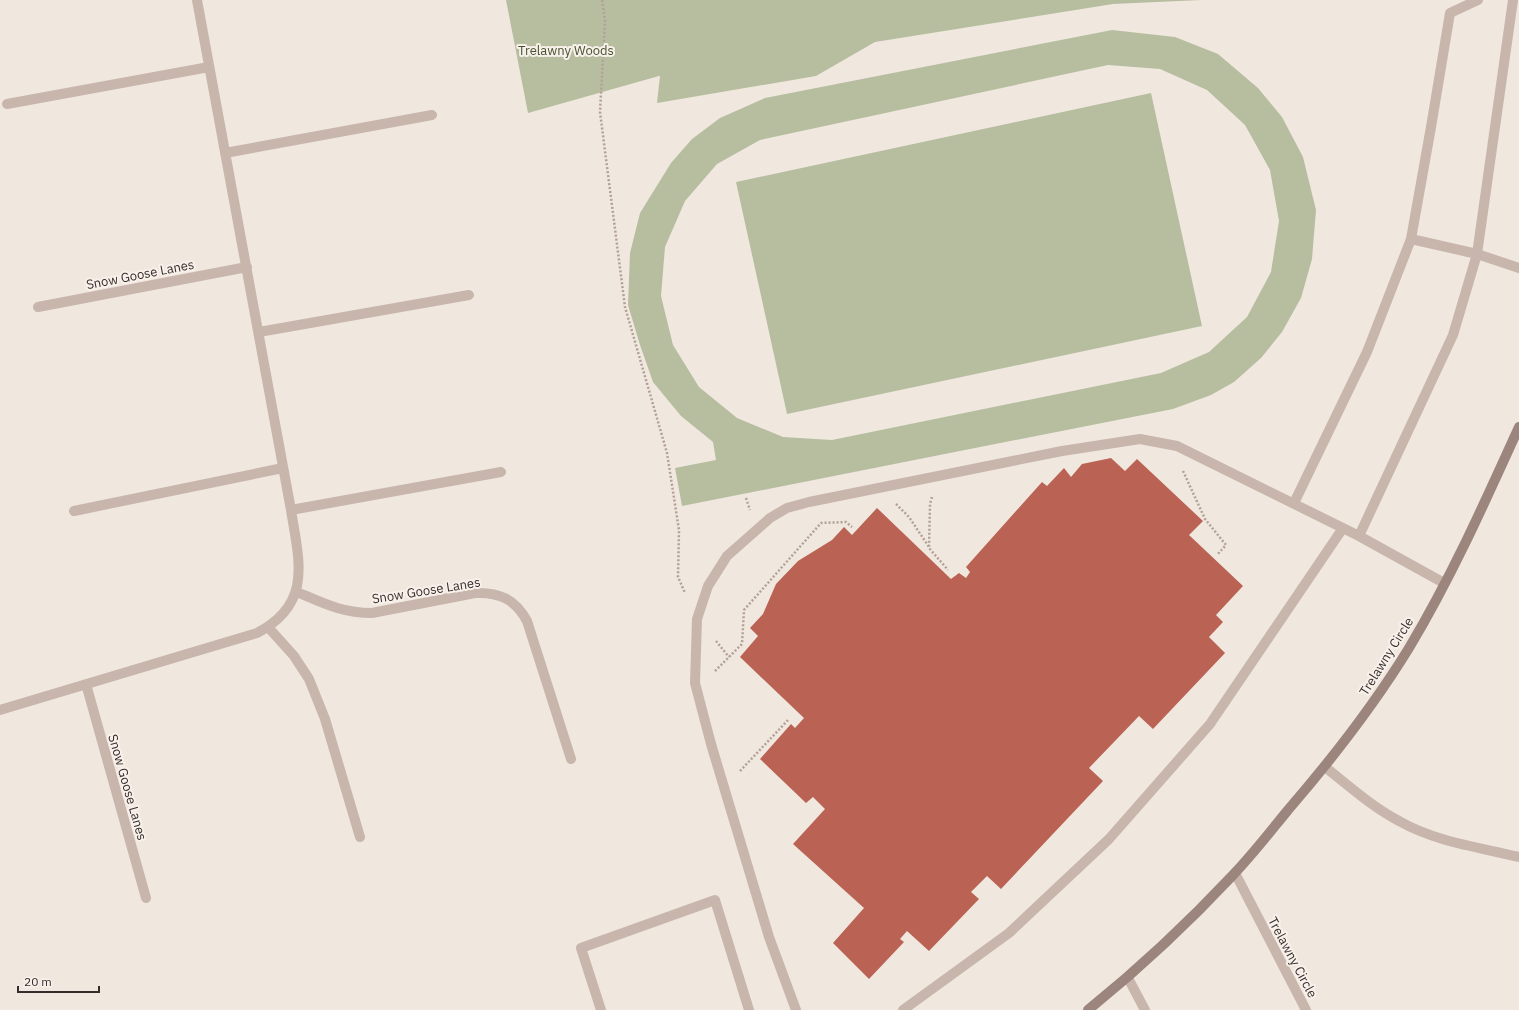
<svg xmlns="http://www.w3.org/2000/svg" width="1519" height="1010" font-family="'IBM Plex Sans',sans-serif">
<rect width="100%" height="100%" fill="#f0e7df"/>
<path fill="#b7bea0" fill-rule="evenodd" d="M 506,0 L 1201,0 L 1113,4 L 875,42 L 816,76 L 657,103 L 660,76 L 659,76 L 528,113 Z
M 1112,30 L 1175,37 L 1218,54 L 1258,88 L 1282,117 L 1303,157 L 1316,210 L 1312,259 L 1301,298 L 1282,332 L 1261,358 L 1234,382 L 1211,395 L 1173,409 L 682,506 L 675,468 L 716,460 L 713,442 L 681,416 L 653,382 L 640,345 L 628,305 L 630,253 L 640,213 L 671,163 L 692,139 L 720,118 L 765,98 ZM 1108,65 L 1160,69 L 1207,90 L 1245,125 L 1270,170 L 1279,221 L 1271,272 L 1247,317 L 1209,352 L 1161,373 L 832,440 L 783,437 L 737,418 L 699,387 L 673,345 L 661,296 L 665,247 L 685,201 L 717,164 L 760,140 Z
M 1151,93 L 1202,326 L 787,414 L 736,182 Z"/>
<path fill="#ba6253" d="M 1111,458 L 1125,471 L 1137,459 L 1203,521 L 1189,535 L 1243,586 L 1216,615 L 1223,622 L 1209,637 L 1225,653 L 1153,729 L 1139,716 L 1089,768 L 1103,781 L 1001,889 L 987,876 L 971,892 L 979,899 L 929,951 L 907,931 L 900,939 L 904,942 L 869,979 L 833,943 L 864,908 L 793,844 L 825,809 L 813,797 L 806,803 L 760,759 L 791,724 L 795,728 L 804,718 L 740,657 L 758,636 L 750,628 L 763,614 L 776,584 L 798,561 L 832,540 L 844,527 L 852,535 L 877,508 L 951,579 L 959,573 L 966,578 L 970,572 L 966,567 L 1042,482 L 1047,486 L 1064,468 L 1071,477 L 1082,464 Z"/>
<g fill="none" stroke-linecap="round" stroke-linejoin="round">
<path stroke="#b3a096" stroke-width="2.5" stroke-dasharray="2 2" stroke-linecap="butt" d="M 602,0 L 605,20 L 600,112 L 625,307 L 667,453 L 679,530 L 678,577 L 685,593
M 1183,471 L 1205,519 L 1226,545 L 1217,555
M 932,497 L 930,504 L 929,548 L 948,570
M 746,498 L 750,510
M 896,504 L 909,517 L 929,547
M 716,641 L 729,657
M 715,671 L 742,644 L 744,610 L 821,523 L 846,522 L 852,527
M 740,771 L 789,719"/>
<path stroke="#c8b6ac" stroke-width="10" d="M 1411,239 L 1477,254 L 1519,268
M 1294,503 L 1367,352 L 1411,239 L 1431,127 L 1450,13 L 1478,0
M 1359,536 L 1453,335 L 1477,254 L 1513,0
M 601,1010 L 581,948 L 715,900 L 749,1010
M 796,1010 L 769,937 L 711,744 L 695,683 L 697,619 L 708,586 L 727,556 L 770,518 L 787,508 L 809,502 L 1062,451 L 1140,439 L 1177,446 L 1359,536 L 1444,583
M 903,1010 L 1009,933 L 1109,839 L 1210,724 L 1343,528"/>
<path stroke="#c8b6ac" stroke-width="10" d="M 7,104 L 209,67
M 225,153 L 432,115
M 38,307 L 247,267
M 259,332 L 469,295
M 291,510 L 501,472
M 74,511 L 283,468
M 297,592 C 323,603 342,613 372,613 L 475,593 C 499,592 515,599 527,621 L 571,759
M 268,627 L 294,656 L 309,679 L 325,719 L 360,837
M 86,684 L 146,898
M 0,710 L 257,633 C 313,604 299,561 291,510 L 197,0
M 1325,767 C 1349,786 1372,807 1399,821 C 1436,842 1478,847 1519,857
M 1235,873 L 1306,1010
M 1128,978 L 1145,1010"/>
<path stroke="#9b857d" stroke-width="10" d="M 1088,1010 C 1140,968 1188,923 1233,875 C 1253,854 1270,832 1288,810 C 1332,759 1374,705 1409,648 C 1451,578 1485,502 1519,427"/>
</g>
<g text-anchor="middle" stroke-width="4" stroke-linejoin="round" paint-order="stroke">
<g font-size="13" fill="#495230" stroke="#f8f1eb">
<text x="566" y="55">Trelawny Woods</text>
</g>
<g font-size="13" fill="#362d2a" stroke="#f8f1eb">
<text transform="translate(140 274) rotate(-11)" y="5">Snow Goose Lanes</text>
<text transform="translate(426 590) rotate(-9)" y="5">Snow Goose Lanes</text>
<text transform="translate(1386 656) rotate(-58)" y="5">Trelawny Circle</text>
<text transform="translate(128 787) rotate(74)" y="5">Snow Goose Lanes</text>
<text transform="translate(1293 957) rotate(62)" y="5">Trelawny Circle</text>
</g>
</g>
<path d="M18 986v6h81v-6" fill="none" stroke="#362d2a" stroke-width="2"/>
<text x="24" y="986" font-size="12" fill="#362d2a" stroke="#f8f1eb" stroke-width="3" paint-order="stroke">20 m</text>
</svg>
